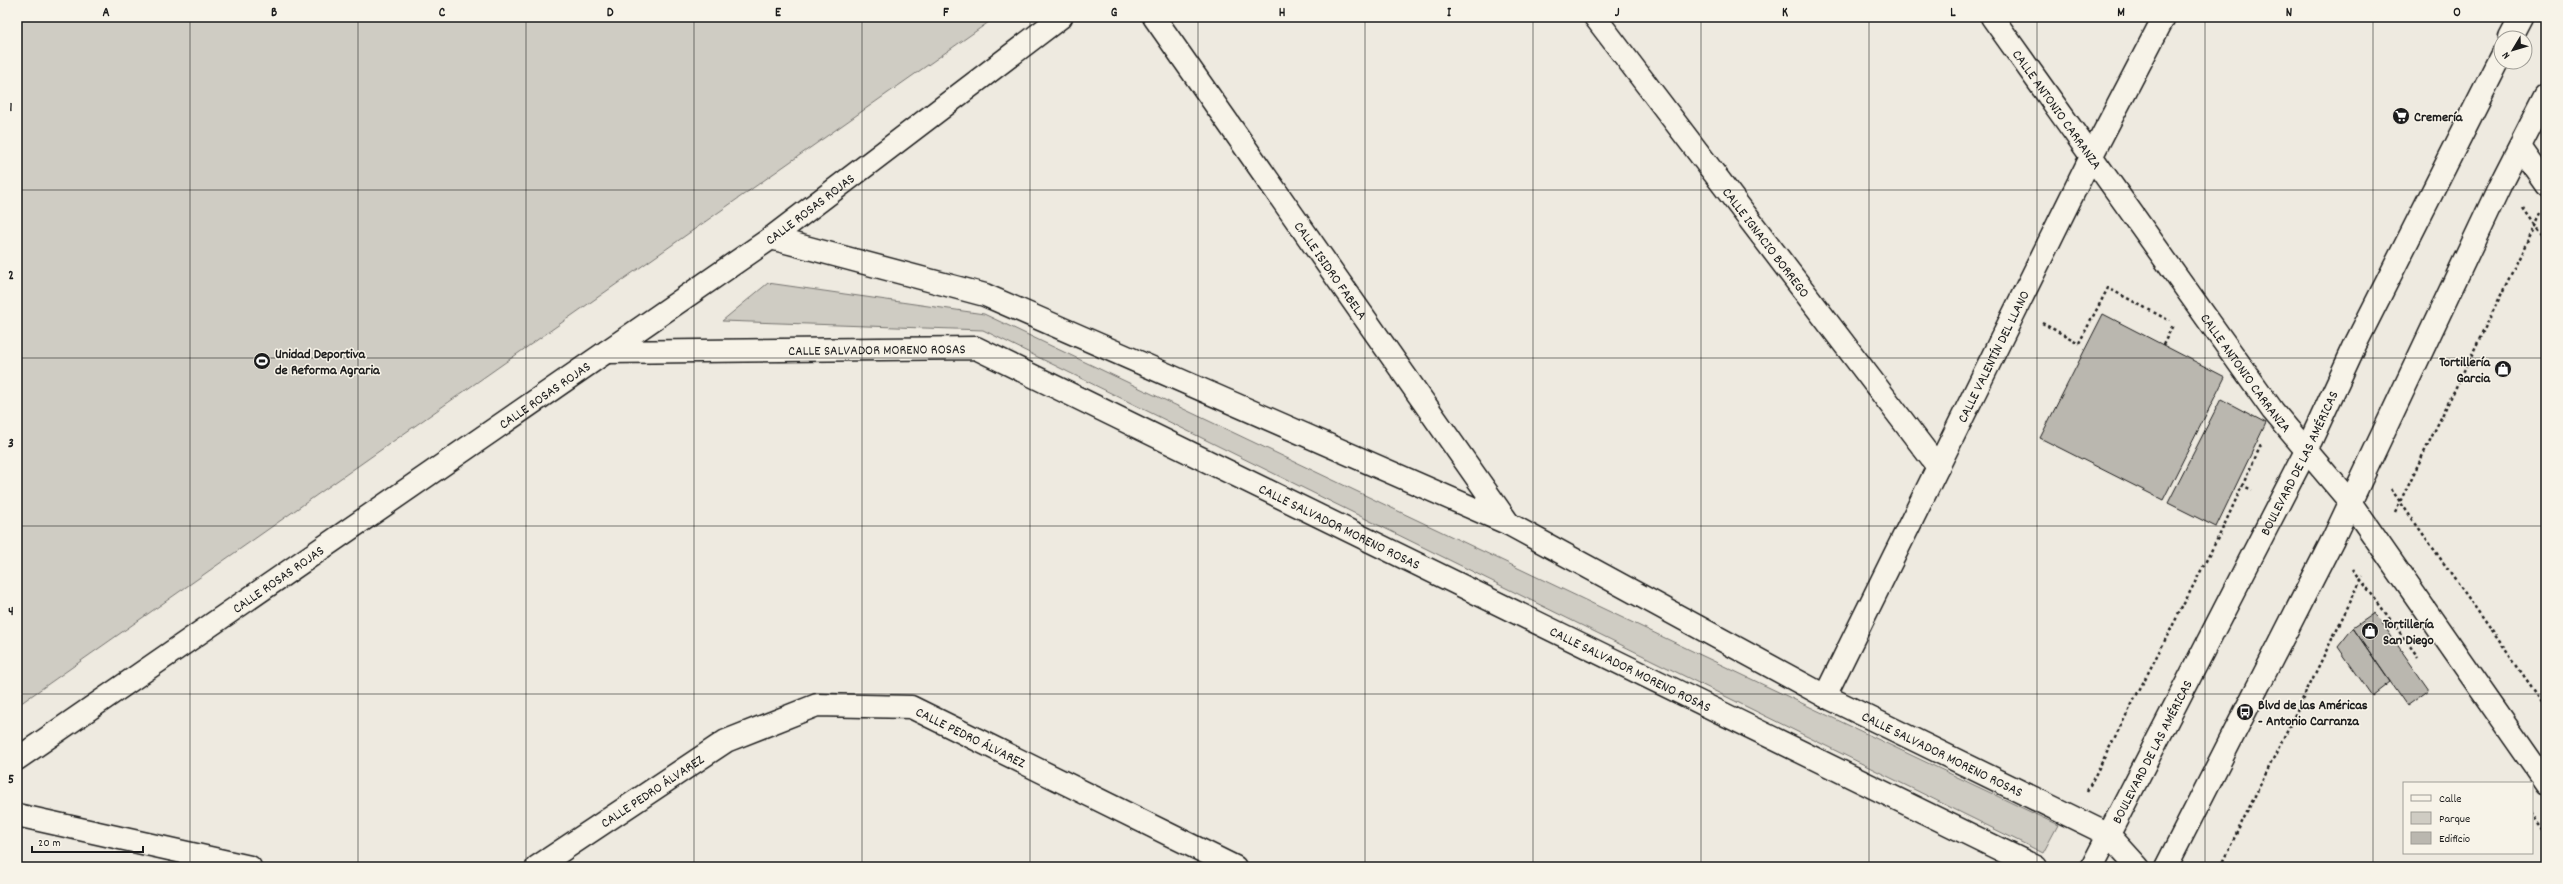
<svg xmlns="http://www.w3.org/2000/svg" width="2563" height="884" font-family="Dekko,sans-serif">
<rect width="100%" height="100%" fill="#eeeae0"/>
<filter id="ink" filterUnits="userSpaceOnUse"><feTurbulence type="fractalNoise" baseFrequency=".025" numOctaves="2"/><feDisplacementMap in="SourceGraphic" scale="8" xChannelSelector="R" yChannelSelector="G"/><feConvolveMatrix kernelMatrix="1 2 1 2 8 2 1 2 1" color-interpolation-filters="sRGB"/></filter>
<g filter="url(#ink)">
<path fill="#cfccc3" stroke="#767470" d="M 17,17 L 996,17 L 17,706 Z
M 768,283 L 984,314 L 2058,825 L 2043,853 L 983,330 L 722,321 Z"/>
<path fill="#bab7af" stroke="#1c1c1c" d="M 2103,314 L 2225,377 L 2163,500 L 2040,438 Z
M 2221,399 L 2266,423 L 2216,527 L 2168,503 Z
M 2375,613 L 2429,690 L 2407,706 L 2353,628 Z
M 2353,628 L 2390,682 L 2372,696 L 2338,647 Z"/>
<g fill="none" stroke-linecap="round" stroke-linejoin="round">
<g stroke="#1c1c1c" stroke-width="25">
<g id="minor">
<path id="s1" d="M 1154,17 L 1509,524"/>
<path id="s2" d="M 1595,17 L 1938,467"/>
<path d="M 2520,147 L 2546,184"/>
<path id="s3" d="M 771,238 L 985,295 L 1509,524 L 1825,696 L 2109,835 L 2138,867"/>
<path id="s4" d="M 606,352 L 976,348 L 2036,867"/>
<path d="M 2350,502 L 2546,783"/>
<path id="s5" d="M 1825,696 L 2091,157 L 2164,17"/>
<path id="s6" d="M 17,759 L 771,238 L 1061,17"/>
<path d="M 17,815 L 250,867"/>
<path id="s7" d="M 537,867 L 726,741 L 817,705 L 911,707 L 1235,867"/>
</g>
</g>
<g stroke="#1c1c1c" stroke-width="25">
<g id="tertiary">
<path id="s8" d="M 1992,17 L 2273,411 L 2350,502"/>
</g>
</g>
<g stroke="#1c1c1c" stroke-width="25">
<g id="secondary">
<path d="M 2510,38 L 2521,17"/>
<path id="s9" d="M 2092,867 L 2306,451 L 2356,343 L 2501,56"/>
<path d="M 2166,867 L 2333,539 L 2502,181 L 2546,95"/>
</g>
</g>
<path stroke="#1c1c1c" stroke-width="2.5" stroke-dasharray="3 3" stroke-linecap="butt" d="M 2523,208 L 2546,240
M 2042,323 L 2079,343 L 2108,288 L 2170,321
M 2163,345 L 2173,325
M 2241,485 L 2252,490
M 2391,489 L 2546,707
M 2395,512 L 2541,213
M 2353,569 L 2418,657
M 2087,791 L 2221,532 L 2261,445
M 2532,812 L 2546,831
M 2220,867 L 2363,576"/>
<use href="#minor" stroke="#f7f3e8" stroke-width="22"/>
<use href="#tertiary" stroke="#f7f3e8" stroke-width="22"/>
<use href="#secondary" stroke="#f7f3e8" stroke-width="22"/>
</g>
</g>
<path fill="none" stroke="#1c1c1c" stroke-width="1" stroke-opacity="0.55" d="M 190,17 L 190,867M 358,17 L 358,867M 526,17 L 526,867M 694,17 L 694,867M 862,17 L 862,867M 1030,17 L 1030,867M 1198,17 L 1198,867M 1365,17 L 1365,867M 1533,17 L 1533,867M 1701,17 L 1701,867M 1869,17 L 1869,867M 2037,17 L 2037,867M 2205,17 L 2205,867M 2373,17 L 2373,867M 17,190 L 2546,190M 17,358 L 2546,358M 17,526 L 2546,526M 17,694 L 2546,694"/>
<defs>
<g id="supermarket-disc" transform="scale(0.9)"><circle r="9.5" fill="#1c1c1c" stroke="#f7f3e8"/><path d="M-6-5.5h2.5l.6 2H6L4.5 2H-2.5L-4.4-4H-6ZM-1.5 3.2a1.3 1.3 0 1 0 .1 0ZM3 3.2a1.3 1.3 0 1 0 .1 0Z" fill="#fff"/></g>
<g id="stadium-disc" transform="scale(0.9)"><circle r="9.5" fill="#1c1c1c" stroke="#f7f3e8"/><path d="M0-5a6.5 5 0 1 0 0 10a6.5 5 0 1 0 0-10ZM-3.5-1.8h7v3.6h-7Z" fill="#fff"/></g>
<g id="shop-disc" transform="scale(0.9)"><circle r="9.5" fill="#1c1c1c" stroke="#f7f3e8"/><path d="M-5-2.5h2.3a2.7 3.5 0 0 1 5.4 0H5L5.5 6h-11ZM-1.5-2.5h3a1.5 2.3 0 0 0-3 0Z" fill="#fff"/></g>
<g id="bus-disc" transform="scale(0.9)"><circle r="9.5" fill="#1c1c1c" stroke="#f7f3e8"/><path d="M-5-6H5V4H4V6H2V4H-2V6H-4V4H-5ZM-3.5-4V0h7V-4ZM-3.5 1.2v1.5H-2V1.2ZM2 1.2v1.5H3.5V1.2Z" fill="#fff"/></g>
</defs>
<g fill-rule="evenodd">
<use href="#supermarket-disc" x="2401" y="116"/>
<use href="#stadium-disc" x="262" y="361"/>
<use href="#shop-disc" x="2503" y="369"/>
<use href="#shop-disc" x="2370" y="631"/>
<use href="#bus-disc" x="2245" y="712"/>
</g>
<g text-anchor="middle" stroke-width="3" stroke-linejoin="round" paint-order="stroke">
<g font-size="14" fill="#1c1c1c" stroke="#f7f3e8">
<text dy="5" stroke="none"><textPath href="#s8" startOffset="113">CALLE ANTONIO CARRANZA</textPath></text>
<text dy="5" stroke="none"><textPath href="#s6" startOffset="965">CALLE ROSAS ROJAS</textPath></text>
<text dy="5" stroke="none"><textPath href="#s2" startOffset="283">CALLE IGNACIO BORREGO</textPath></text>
<text dy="5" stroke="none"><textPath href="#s1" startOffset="309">CALLE ISIDRO FABELA</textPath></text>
<text dy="5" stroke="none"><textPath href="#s4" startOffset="271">CALLE SALVADOR MORENO ROSAS</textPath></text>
<text dy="5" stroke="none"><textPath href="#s5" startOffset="379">CALLE VALENTÍN DEL LLANO</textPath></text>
<text dy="5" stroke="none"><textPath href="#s8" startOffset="437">CALLE ANTONIO CARRANZA</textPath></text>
<text dy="5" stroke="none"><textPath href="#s6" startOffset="641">CALLE ROSAS ROJAS</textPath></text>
<text dy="5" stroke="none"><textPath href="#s9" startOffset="454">BOULEVARD DE LAS AMÉRICAS</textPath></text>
<text dy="5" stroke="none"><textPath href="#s4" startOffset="775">CALLE SALVADOR MORENO ROSAS</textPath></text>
<text dy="5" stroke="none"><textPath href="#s6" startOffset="317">CALLE ROSAS ROJAS</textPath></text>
<text dy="5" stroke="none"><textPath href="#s4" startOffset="1099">CALLE SALVADOR MORENO ROSAS</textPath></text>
<text dy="5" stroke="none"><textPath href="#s7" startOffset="486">CALLE PEDRO ÁLVAREZ</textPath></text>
<text dy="5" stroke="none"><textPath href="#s9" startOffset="130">BOULEVARD DE LAS AMÉRICAS</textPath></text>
<text dy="5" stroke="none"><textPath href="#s3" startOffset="1284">CALLE SALVADOR MORENO ROSAS</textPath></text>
<text dy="5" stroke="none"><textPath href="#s7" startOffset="138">CALLE PEDRO ÁLVAREZ</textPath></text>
</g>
<g font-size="14" font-weight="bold" fill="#1c1c1c" stroke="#f7f3e8" text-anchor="start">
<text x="2414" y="121">Cremería</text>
<text x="275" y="358">Unidad Deportiva<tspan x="275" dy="16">de Reforma Agraria</tspan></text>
<text x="2490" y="366" text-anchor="end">Tortillería<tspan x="2490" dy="16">Garcia</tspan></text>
<text x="2383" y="628">Tortillería<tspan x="2383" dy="16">San Diego</tspan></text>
<text x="2258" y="709">Blvd de las Américas<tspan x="2258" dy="16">- Antonio Carranza</tspan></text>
</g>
</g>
<rect width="2563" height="884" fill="none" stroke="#f7f3e8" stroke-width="44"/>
<rect x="2403" y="782" width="130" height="72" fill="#f7f3e8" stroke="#9f9d96"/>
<rect x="2411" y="795" width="20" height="6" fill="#f7f3e8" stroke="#9f9d96"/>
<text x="2439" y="802" font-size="12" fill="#1c1c1c">Calle</text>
<rect x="2411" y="812" width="20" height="12" fill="#cfccc3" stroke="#9f9d96"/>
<text x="2439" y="822" font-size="12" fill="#1c1c1c">Parque</text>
<rect x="2411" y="832" width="20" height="12" fill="#bab7af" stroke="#9f9d96"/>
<text x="2439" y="842" font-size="12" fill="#1c1c1c">Edificio</text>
<g transform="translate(2513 50) rotate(232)"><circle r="19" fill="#f7f3e8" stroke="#9f9d96"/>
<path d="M0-3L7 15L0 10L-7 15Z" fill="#1c1c1c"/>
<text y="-6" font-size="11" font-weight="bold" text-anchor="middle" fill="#1c1c1c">N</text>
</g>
<path d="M32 846v6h111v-6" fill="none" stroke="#1c1c1c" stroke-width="2"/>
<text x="38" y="846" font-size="12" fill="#1c1c1c" stroke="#f7f3e8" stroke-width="3" paint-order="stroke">20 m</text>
<rect x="22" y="22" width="2519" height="840" fill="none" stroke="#1c1c1c" stroke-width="1.5"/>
<g font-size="13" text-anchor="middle" font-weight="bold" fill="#1c1c1c">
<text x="106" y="16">A</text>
<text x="274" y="16">B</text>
<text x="442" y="16">C</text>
<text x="610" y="16">D</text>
<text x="778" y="16">E</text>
<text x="946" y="16">F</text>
<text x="1114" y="16">G</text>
<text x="1282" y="16">H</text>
<text x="1449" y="16">I</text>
<text x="1617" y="16">J</text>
<text x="1785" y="16">K</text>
<text x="1953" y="16">L</text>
<text x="2121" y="16">M</text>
<text x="2289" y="16">N</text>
<text x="2457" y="16">O</text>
<text x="11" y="111">1</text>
<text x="11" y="279">2</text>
<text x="11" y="447">3</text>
<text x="11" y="615">4</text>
<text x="11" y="783">5</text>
</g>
</svg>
